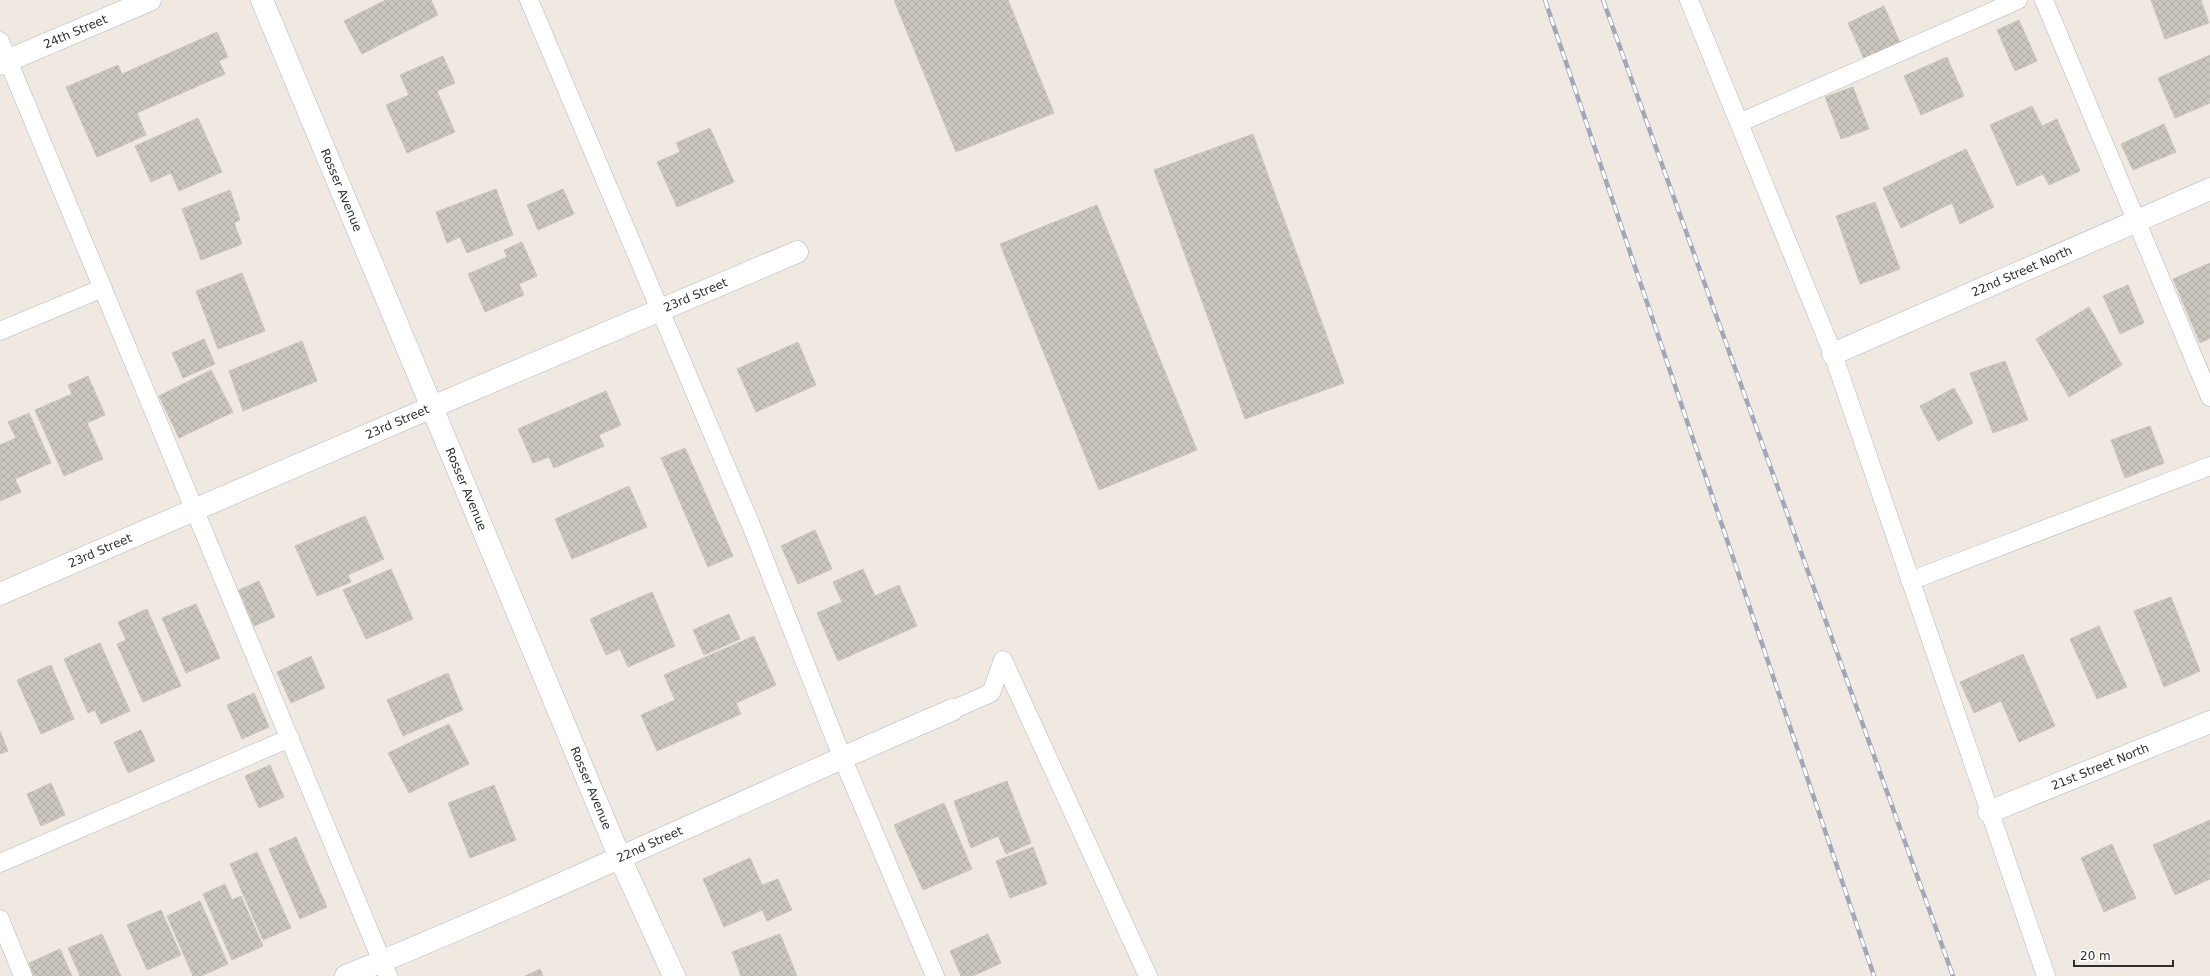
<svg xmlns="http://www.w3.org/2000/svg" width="2210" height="976" font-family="'DejaVu Sans',sans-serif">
<defs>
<pattern id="building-cross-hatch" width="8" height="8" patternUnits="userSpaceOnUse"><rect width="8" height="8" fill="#cbc7bf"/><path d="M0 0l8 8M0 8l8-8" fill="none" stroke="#afaba4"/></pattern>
</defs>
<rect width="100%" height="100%" fill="#efe9e1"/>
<path fill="url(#building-cross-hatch)" stroke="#cbc5ba" d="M 386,0 L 431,0 L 438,15 L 362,54 L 344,21 Z
M 894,0 L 1008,0 L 1054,113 L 956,152 Z
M 2151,0 L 2201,0 L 2209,23 L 2165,39 Z
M 1884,6 L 1901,45 L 1865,61 L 1848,23 Z
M 2019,20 L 2037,61 L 2015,71 L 1997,30 Z
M 217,32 L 228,57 L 219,61 L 225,74 L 137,113 L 146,135 L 97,157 L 66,87 L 118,65 L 122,74 Z
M 2210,55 L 2210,103 L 2175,118 L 2158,78 Z
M 443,56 L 455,83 L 437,91 L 455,132 L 407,153 L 386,105 L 409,95 L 400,75 Z
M 1947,57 L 1964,96 L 1921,115 L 1904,76 Z
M 1853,87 L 1869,129 L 1841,139 L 1825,97 Z
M 2032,106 L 2042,126 L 2057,119 L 2080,171 L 2049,185 L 2043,174 L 2017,186 L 1990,125 Z
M 198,118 L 222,172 L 179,191 L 171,173 L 151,182 L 135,146 Z
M 2164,124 L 2176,152 L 2133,170 L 2121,144 Z
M 710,128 L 734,182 L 677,207 L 657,162 L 680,152 L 676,143 Z
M 1253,134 L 1344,383 L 1245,419 L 1154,170 Z
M 1966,149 L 1994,207 L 1960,224 L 1952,203 L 1901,228 L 1883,188 Z
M 496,189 L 513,235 L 467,253 L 460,237 L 447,243 L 436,212 Z
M 563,189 L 574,214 L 538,230 L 527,205 Z
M 230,190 L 240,220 L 234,223 L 242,244 L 201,260 L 182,209 Z
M 1875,202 L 1900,269 L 1860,284 L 1836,216 Z
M 1097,205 L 1197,450 L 1099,490 L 1000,244 Z
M 522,242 L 537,276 L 519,284 L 524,295 L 485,312 L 468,274 L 507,257 L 504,250 Z
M 2210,263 L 2210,338 L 2200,343 L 2173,279 Z
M 242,273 L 265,331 L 218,349 L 196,291 Z
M 2128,285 L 2144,323 L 2120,334 L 2103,296 Z
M 2089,307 L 2122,365 L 2069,397 L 2036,339 Z
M 204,339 L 215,364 L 183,378 L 172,353 Z
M 302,341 L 317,381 L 243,411 L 229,371 Z
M 798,342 L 816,385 L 756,412 L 737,369 Z
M 2005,361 L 2028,420 L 1993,433 L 1970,373 Z
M 211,370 L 233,412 L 179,438 L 159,396 Z
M 88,376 L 105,415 L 87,423 L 103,459 L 64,476 L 35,410 L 72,394 L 68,385 Z
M 1954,388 L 1973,423 L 1938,441 L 1920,406 Z
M 606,391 L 621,425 L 599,435 L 604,446 L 554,468 L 549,457 L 533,463 L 518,429 Z
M 29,413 L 51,463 L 15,479 L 21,492 L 0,501 L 0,445 L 16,438 L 8,422 Z
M 2150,426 L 2164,463 L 2125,478 L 2111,440 Z
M 685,448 L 733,556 L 708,567 L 661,458 Z
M 629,486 L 647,527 L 572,559 L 555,519 Z
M 365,516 L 384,559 L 348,575 L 351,582 L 317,596 L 295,546 Z
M 815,530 L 832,569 L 798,584 L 781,546 Z
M 391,569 L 413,619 L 366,639 L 343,590 Z
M 863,569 L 875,596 L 899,585 L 917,626 L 838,661 L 817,613 L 842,602 L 833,582 Z
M 259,581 L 275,617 L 254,626 L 239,590 Z
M 652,592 L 675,646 L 628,667 L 620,649 L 606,655 L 590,619 Z
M 2171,597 L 2200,671 L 2164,687 L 2134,611 Z
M 196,604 L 220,658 L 186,673 L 162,618 Z
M 147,609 L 181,686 L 143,702 L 117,644 L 126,640 L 118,622 Z
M 729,614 L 740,639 L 704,655 L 693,630 Z
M 2099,626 L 2127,687 L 2097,699 L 2070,639 Z
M 754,636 L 776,685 L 736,703 L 741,714 L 657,751 L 641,715 L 675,700 L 664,675 Z
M 100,643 L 130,711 L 101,724 L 95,710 L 88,713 L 64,659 Z
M 2023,654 L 2055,726 L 2019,742 L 2001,701 L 1974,713 L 1960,682 Z
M 311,656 L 325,688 L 291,703 L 277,672 Z
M 51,665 L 74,719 L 41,734 L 17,680 Z
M 448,673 L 463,710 L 403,736 L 387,700 Z
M 254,693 L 269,727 L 242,739 L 227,705 Z
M 449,724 L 469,764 L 409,793 L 388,753 Z
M 141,730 L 155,761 L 128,773 L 114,742 Z
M 0,731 L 8,751 L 0,754 Z
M 270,765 L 284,797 L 259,808 L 245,776 Z
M 1007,781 L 1031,843 L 1006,854 L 998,836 L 971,848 L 954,801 Z
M 51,783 L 65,815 L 41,826 L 27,794 Z
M 494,785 L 516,840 L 470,858 L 448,803 Z
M 944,803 L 972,869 L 923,890 L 894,825 Z
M 2210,820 L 2210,879 L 2175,895 L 2153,845 Z
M 296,837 L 327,907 L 300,919 L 269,849 Z
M 2112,844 L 2136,898 L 2104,912 L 2081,858 Z
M 1033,847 L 1047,884 L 1010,898 L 996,861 Z
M 257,852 L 291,928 L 263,940 L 230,864 Z
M 750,858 L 762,885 L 778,879 L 792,910 L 767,921 L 762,910 L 724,927 L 703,879 Z
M 225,884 L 232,900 L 241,896 L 263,946 L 232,960 L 203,894 Z
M 200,901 L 228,964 L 201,976 L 193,976 L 167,916 Z
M 161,910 L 181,955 L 147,970 L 127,925 Z
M 102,934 L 121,976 L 80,976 L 68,948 Z
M 780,934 L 797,976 L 741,976 L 732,952 Z
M 988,934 L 1001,963 L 973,976 L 961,976 L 950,951 Z
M 60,949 L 72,976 L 34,976 L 29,963 Z
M 540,969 L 543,976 L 525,976 Z"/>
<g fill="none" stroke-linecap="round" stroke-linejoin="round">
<g stroke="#b4b7c1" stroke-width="19">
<path id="lane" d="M 529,0 L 751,525 L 842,757 L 935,976
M 1689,0 L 1833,354 L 2046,976
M 2044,0 L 2210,397
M 0,41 L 388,976
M 1739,123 L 2018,0
M 0,331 L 103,288
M 1910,581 L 2210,466
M 952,710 L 991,693 L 1003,660 L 1148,976
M 0,863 L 290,738
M 0,919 L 23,976"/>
</g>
<g stroke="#b4b7c1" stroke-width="23">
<g id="street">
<path id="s1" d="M 0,64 L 150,0"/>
<path id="s2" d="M 1833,354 L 2210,189"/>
<path id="s3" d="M 0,594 L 432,407 L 797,252"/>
<path id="s4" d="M 1989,812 L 2210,722"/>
<path id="s5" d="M 346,976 C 550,893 749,797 952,710"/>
</g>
</g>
<g stroke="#b4b7c1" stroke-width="23">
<g id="secondary">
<path id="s6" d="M 262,0 L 620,858 L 674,976"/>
</g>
</g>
<use href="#lane" stroke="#fff" stroke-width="18"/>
<use href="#street" stroke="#fff" stroke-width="22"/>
<use href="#secondary" stroke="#fff" stroke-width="22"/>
<g stroke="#a3a6b8" stroke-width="4.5">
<path id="rail" d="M 1545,0 L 1874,976
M 1603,0 L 1953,976"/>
</g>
<use href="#rail" stroke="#fff" stroke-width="3" stroke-dasharray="9" stroke-linecap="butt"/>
</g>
<g text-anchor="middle" stroke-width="3" stroke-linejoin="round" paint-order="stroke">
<g font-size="12" fill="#2e2e2e" stroke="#fff">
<text dy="4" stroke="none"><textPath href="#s1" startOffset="82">24th Street</textPath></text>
<text dy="4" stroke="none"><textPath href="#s6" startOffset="206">Rosser Avenue</textPath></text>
<text dy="4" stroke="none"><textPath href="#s2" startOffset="206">22nd Street North</textPath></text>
<text dy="4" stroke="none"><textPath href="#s3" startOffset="757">23rd Street</textPath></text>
<text dy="4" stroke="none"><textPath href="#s3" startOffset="433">23rd Street</textPath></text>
<text dy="4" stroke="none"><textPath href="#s6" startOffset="530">Rosser Avenue</textPath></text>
<text dy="4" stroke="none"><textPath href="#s3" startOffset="109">23rd Street</textPath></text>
<text dy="4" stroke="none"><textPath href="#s4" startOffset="120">21st Street North</textPath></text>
<text dy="4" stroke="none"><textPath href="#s6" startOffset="854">Rosser Avenue</textPath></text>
<text dy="4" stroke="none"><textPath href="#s5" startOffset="331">22nd Street</textPath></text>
</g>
</g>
<path d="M2074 960v6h99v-6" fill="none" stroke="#2e2e2e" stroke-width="2"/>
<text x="2080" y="960" font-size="12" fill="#2e2e2e" stroke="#ffffff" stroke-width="3" paint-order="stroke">20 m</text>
</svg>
